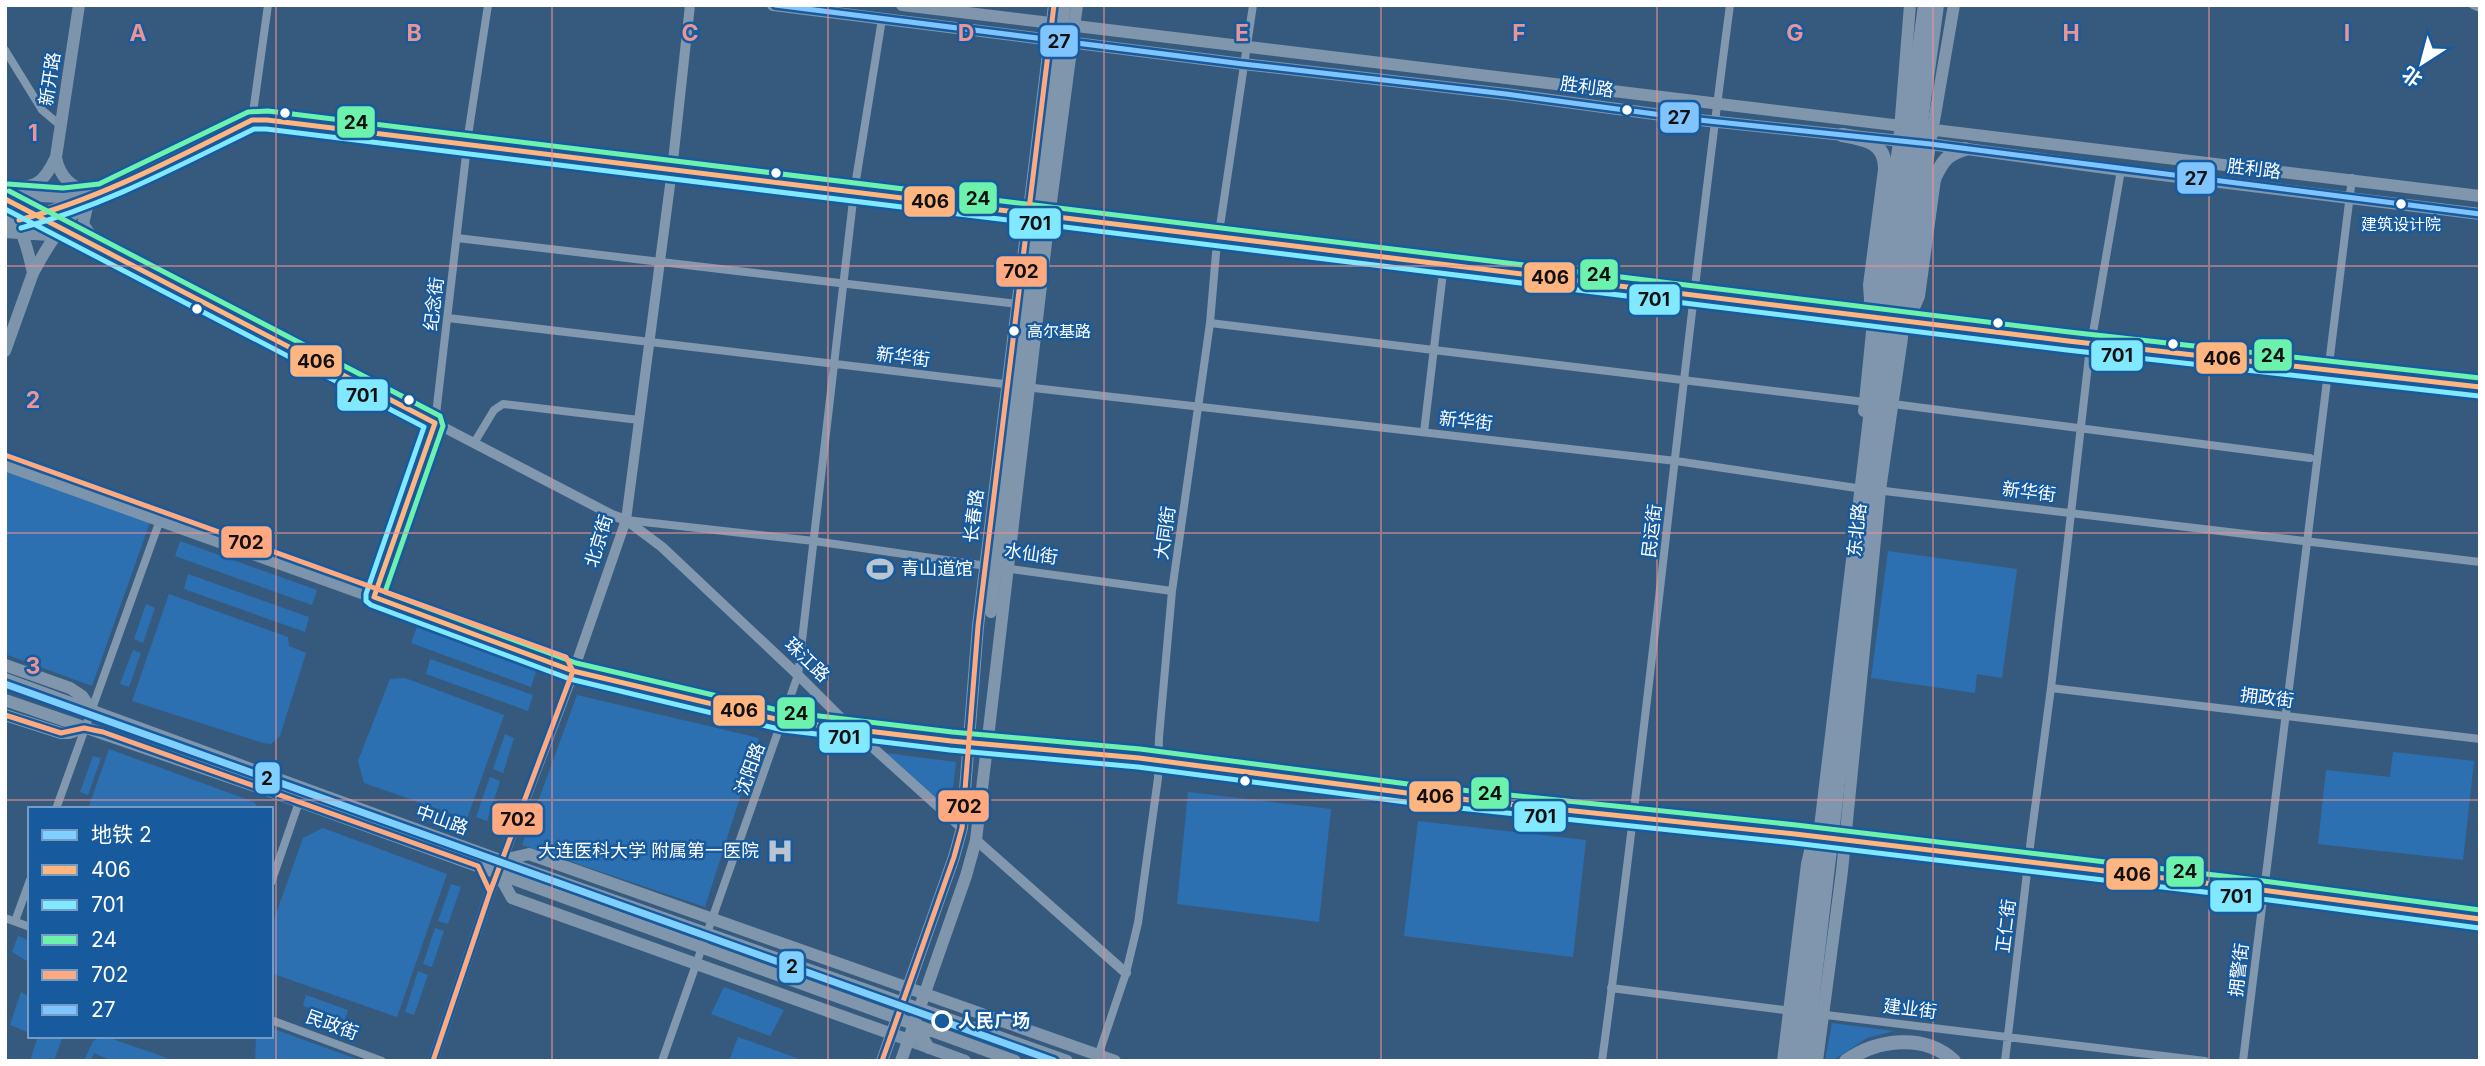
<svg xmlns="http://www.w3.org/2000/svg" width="2485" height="1066" font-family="Inter,'Noto Sans SC',sans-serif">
<rect width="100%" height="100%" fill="#365a7e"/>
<path fill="#2c70b2" d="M 5,470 L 150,522 L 92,686 L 5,654 Z
M 180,541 L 317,590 L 312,605 L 175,556 Z
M 1888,551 L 2017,569 L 2002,678 L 1977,674 L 1975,693 L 1871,678 Z
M 188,574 L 309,617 L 305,632 L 184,589 Z
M 169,594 L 288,637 L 289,646 L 306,653 L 280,736 L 271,744 L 263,743 L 132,701 Z
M 146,604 L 155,608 L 143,643 L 134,639 Z
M 418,624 L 537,668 L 531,687 L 411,643 Z
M 133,650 L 141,653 L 129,687 L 120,684 Z
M 430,659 L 533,695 L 528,711 L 426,674 Z
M 405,678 L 504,715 L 467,819 L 364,783 L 358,761 L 390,679 Z
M 577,695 L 759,738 L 705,907 L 522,845 Z
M 505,734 L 514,738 L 503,773 L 493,769 Z
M 109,749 L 254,802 L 259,809 L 88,809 Z
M 2393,752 L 2474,761 L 2463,860 L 2318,844 L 2326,770 L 2390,777 Z
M 886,753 L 956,762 L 950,814 Z
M 93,756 L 101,758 L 88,795 L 80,792 Z
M 490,777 L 500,781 L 487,821 L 476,817 Z
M 1188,792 L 1331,809 L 1319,922 L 1177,904 Z
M 1418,821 L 1586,840 L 1573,957 L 1404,936 Z
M 323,828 L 447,874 L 397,1017 L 271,973 L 271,928 L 303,838 Z
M 451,884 L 461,887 L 448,924 L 438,921 Z
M 435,928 L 444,931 L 432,967 L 423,964 Z
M 18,936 L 30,941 L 30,963 L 12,952 Z
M 418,971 L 428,975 L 414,1015 L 405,1012 Z
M 724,987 L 784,1010 L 770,1036 L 711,1014 Z
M 21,992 L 30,997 L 30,1033 L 10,1025 Z
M 306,995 L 348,1010 L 345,1020 L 303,1006 Z
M 1832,1023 L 1894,1031 L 1867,1038 L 1832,1061 L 1825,1061 Z
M 271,1028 L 362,1061 L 255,1061 L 256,1038 L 271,1036 Z
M 38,1036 L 63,1036 L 54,1061 L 30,1061 Z
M 104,1036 L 167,1058 L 168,1061 L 112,1061 L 94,1053 L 91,1061 L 84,1061 L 93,1041 Z
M 738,1037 L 805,1061 L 729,1061 Z"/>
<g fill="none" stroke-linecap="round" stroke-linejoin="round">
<path stroke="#8198af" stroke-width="8" d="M 2473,5 L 2480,8
M 5,50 L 42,110 L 61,126
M 252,120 L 268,5
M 457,238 L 1018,304
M 448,318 L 1012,385
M 1210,323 L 1865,402
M 1025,387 L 1676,461 L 1863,489
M 1893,404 L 2310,458
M 1424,432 L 1444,264
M 474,443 L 494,410 L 503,404 L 639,420
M 1876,490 L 2480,562
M 626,520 L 814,541 L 987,566
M 1003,568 L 1172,591
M 374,597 L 435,423 L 469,129 L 488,5
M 2051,688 L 2480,739
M 56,809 L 160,520
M 271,883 L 299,802
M 5,918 L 30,927
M 15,921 L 30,880
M 1611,988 L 1792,1011
M 1818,1014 L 2205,1061
M 271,1020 L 382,1061
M 1097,1059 L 1126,973 L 1138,923 L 1158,778 L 1159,737 L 1172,591 L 1210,323 L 1216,253 L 1253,5
M 662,1061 L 798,675 L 854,192 L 882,19
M 1602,1061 C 1650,710 1683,357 1730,5
M 2005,1061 L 2031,838 L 2051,688 L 2089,356 L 2121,170
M 2243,1061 L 2352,178"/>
<path stroke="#8198af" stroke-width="10" d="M 109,253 L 612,515 L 626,520 L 662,547 L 798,675 L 850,727 L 962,828
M 976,840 L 1126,973
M 433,1061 L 490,892 L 568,687 L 626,520 L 672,170 L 690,5"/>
<path stroke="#7c94ac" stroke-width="12" d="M 56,158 C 60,176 70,188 89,191
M 5,188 C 35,188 43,185 56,157 L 79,5
M 12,195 L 63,197 L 91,193
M 5,199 L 109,253
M 95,199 L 87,207 L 83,224 L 95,242
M 5,207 C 22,225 28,250 33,273
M 5,232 L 63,236
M 5,351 L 33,273
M 5,465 L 542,658 L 594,677 L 784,721 L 951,741 L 1139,758 L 1422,795 L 1795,834 L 2247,888 L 2480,919
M 892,1034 L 965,1061"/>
<path stroke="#7f96ad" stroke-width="12" d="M 773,5 L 1243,64 L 1506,94 L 1699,120 L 1930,144 L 2121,170 L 2480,214
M 902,5 L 2480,196
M 5,224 L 37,216 L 102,192 L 252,120 L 267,120 L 1882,318
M 33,273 C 48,245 64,219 90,200
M 1875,307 L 1899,142 L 1910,5
M 1906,316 L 1930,144 L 1954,5
M 1900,320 L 2480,387
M 1864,411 L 1872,332
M 5,665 L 70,688 L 82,696 L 91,709
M 5,679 L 519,867 L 1067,1061
M 5,700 L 284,796 L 1015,1061
M 5,715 L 61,733 L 69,733 L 84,728
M 503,860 L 529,854 L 1115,1061
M 498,873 L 512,898 L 892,1034
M 914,1024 L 929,1048
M 882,1061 L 954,857 L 962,828 L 978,626 L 1054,5
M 901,1061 L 966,876 L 976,840 L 1049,217 L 1077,5
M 1783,1061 L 1807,864 L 1815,829
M 1817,1061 L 1842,871 L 1880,490 L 1902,338"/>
<path stroke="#8096ae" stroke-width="14" d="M 1842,135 C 1865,139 1886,142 1885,170
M 1934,179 C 1942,162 1947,154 1965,149
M 1846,1061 C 1877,1039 1925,1033 1954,1061"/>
<path stroke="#7f96ad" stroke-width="12" d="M 991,612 L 1065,5"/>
<path stroke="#8096ae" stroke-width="14" d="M 1874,342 L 1870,285 L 1885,170
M 1895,349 L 1918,296 L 1934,179
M 1793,1061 L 1876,368 L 1925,5
M 1805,1061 L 1887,369 L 1937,5"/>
<g stroke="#175a9d" stroke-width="10">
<path id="bus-1" d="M 5,199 L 435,423 L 374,597 L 573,671 L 784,721 L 951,741 L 1139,758 L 1422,795 L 1795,834 L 2247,888 L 2480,919
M 19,220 C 102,198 176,158 252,120 L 267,120 L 2068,341 L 2480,387"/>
</g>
<g stroke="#175a9d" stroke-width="10">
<path id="bus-2" d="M 5,209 L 424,427 L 366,594 L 366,601 L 371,605 L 570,679 L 783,730 L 950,750 L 1138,767 L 1421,804 L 1794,843 L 2246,897 L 2479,928
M 21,228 C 104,206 178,166 254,129 L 266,129 L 2067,350 L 2479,396"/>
</g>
<g stroke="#175a9d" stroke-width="10">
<path id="bus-3" d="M 8,184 L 63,188 L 99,184 L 248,112 L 268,111 L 2069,332 L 2480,378
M 9,191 L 440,416 L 443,426 L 385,592 L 576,663 L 786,712 L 952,732 L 1140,749 L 1423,786 L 1796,825 L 2248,879 L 2480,910"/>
</g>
<g stroke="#175a9d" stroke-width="10">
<path id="bus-4" d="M 5,455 L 566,657 L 573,671 L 490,892 L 433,1061
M 5,715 L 61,733 L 84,728 L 103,732 L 478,866 L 490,892
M 882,1061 L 954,857 L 962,828 L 978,626 L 1054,5"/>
</g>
<g stroke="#175a9d" stroke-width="10">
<path id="bus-5" d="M 775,5 L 1243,64 L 1506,94 L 1699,120 L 1930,144 L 2480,214"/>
</g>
<use href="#bus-1" stroke="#ffb580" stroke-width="5"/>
<use href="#bus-2" stroke="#80e8ff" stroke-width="5"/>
<use href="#bus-3" stroke="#6df2ae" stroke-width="5"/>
<use href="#bus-4" stroke="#ffa980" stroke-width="5"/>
<use href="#bus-5" stroke="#80c4ff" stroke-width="5"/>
<g stroke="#175a9d" stroke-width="12">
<path id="metro-1" d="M 5,684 L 1054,1061"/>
</g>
<use href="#metro-1" stroke="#80d0ff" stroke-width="7"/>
</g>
<path fill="none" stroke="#ea9494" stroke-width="2" stroke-opacity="0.55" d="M 276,5 L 276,1061M 552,5 L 552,1061M 828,5 L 828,1061M 1104,5 L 1104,1061M 1381,5 L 1381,1061M 1657,5 L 1657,1061M 1933,5 L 1933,1061M 2209,5 L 2209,1061M 5,266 L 2480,266M 5,533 L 2480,533M 5,800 L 2480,800"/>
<defs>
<g id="stadium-bare" transform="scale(2.1)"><path d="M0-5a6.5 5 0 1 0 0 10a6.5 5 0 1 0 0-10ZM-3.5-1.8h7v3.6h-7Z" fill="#b9c5d2" stroke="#175a9d" stroke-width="2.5" paint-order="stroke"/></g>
<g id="hospital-bare" transform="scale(2.1)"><path d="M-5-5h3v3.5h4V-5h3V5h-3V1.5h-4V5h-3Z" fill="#b9c5d2" stroke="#175a9d" stroke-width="2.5" paint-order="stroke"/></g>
</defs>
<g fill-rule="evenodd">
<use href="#stadium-bare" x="880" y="569"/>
<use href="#hospital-bare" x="780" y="851"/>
</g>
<g fill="#fff" stroke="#175a9d" stroke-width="2.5">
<circle cx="1627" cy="110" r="6"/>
<circle cx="285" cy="113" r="6"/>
<circle cx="776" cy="173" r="6"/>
<circle cx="2401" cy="204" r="6"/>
<circle cx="197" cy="309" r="6"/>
<circle cx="1998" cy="323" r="6"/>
<circle cx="1014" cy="331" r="6"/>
<circle cx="2173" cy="344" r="6"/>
<circle cx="409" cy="400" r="6"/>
<circle cx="1245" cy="781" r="6"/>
</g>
<circle fill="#175a9d" stroke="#fff" stroke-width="3.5" cx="942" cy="1021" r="9"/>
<g text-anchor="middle" stroke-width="5" stroke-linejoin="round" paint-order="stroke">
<g font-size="16" fill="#fff" stroke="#175a9d">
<text x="2401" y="230">建筑设计院</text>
<text x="1027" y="337" text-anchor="start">高尔基路</text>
</g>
<g font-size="18" fill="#fff" stroke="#175a9d">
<text transform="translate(50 79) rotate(-81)" y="6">新开路</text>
<text transform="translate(1587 87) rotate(8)" y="6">胜利路</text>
<text transform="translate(2254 169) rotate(7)" y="6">胜利路</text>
<text transform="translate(434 304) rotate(-83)" y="6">纪念街</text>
<text transform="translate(903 357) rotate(7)" y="6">新华街</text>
<text transform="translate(1466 421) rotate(6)" y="6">新华街</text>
<text transform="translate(2029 492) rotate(7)" y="6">新华街</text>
<text transform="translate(974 516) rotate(-83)" y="6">长春路</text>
<text transform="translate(1857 530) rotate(-84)" y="6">东北路</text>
<text transform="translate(1652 531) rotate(-83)" y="6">民运街</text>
<text transform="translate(1165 533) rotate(-82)" y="6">大同街</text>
<text transform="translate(599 541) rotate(-73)" y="6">北京街</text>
<text transform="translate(1031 554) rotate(8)" y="6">水仙街</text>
<text transform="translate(807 660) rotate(44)" y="6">珠江路</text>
<text transform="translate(2267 698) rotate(7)" y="6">拥政街</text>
<text transform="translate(750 769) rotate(-70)" y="6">沈阳路</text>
<text transform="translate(442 820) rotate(20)" y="6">中山路</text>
<text transform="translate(2006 926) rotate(-83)" y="6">正仁街</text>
<text transform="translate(2239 970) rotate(-83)" y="6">拥警街</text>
<text transform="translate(1910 1009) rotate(7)" y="6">建业街</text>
<text transform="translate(332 1025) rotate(20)" y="6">民政街</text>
</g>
<g font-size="18" fill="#fff" stroke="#175a9d" text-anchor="start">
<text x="901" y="575">青山道馆</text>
<text x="759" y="857" text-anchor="end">大连医科大学 附属第一医院</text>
</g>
<g font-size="18" font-weight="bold" fill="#fff" stroke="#175a9d" text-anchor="start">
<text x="958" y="1027">人民广场</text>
</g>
</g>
<g font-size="23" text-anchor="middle" font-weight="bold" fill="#ea9494" stroke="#175a9d" stroke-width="5" stroke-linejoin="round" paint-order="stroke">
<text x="138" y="41">A</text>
<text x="414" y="41">B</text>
<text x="690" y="41">C</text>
<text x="966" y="41">D</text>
<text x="1242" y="41">E</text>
<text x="1519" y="41">F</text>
<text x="1795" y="41">G</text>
<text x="2071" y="41">H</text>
<text x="2347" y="41">I</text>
<text x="33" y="141">1</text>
<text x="33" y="408">2</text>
<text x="33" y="674">3</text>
</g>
<g stroke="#175a9d" stroke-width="2.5">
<rect x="1039" y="24" width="40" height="34" rx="7" fill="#80c4ff"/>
<rect x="1659" y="101" width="41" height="33" rx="7" fill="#80c4ff"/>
<rect x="336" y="105" width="40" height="34" rx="7" fill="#6df2ae"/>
<rect x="2176" y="161" width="40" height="34" rx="7" fill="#80c4ff"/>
<rect x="958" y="181" width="40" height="34" rx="7" fill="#6df2ae"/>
<rect x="903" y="185" width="53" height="33" rx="7" fill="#ffb580"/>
<rect x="1008" y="207" width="54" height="33" rx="7" fill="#80e8ff"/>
<rect x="995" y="255" width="53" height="33" rx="7" fill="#ffa980"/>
<rect x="1579" y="258" width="40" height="33" rx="7" fill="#6df2ae"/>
<rect x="1523" y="261" width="53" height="33" rx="7" fill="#ffb580"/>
<rect x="1628" y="283" width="53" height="33" rx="7" fill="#80e8ff"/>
<rect x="2253" y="338" width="40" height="34" rx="7" fill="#6df2ae"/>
<rect x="2090" y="339" width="54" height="33" rx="7" fill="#80e8ff"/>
<rect x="2195" y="341" width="53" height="34" rx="7" fill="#ffb580"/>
<rect x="289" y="344" width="54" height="34" rx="7" fill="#ffb580"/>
<rect x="336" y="378" width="53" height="34" rx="7" fill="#80e8ff"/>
<rect x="220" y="525" width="53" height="34" rx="7" fill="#ffa980"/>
<rect x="712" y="694" width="54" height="33" rx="7" fill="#ffb580"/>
<rect x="776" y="696" width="40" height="34" rx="7" fill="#6df2ae"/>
<rect x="818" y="721" width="53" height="33" rx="7" fill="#80e8ff"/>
<rect x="254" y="761" width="27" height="34" rx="7" fill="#80d0ff"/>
<rect x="1470" y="776" width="40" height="34" rx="7" fill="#6df2ae"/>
<rect x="1408" y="780" width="54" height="33" rx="7" fill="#ffb580"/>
<rect x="937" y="789" width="53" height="34" rx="7" fill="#ffa980"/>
<rect x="1513" y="800" width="54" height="33" rx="7" fill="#80e8ff"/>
<rect x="491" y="802" width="53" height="34" rx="7" fill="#ffa980"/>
<rect x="2165" y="855" width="40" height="33" rx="7" fill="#6df2ae"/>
<rect x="2105" y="857" width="54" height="34" rx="7" fill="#ffb580"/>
<rect x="2209" y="879" width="54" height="34" rx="7" fill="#80e8ff"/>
<rect x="778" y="950" width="27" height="34" rx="7" fill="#80d0ff"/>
</g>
<g font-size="19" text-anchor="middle" font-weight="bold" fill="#111">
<text x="1059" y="48">27</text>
<text x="1679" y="124">27</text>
<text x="356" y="129">24</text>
<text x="2196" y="185">27</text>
<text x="978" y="205">24</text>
<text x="930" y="208">406</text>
<text x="1035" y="230">701</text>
<text x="1021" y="278">702</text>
<text x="1599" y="281">24</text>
<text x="1550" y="284">406</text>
<text x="1654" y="306">701</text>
<text x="2273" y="362">24</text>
<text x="2117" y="362">701</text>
<text x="2222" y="365">406</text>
<text x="316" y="368">406</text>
<text x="362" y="402">701</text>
<text x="246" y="549">702</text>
<text x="739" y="717">406</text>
<text x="796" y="720">24</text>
<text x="844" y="744">701</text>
<text x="267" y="785">2</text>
<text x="1490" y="800">24</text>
<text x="1435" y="803">406</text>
<text x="964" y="813">702</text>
<text x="1540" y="823">701</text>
<text x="518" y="826">702</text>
<text x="2185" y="878">24</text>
<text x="2132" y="881">406</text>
<text x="2236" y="903">701</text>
<text x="792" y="973">2</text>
</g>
<rect width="2485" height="1066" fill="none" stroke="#ffffff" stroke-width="14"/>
<rect x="28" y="807" width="245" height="231" fill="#175a9d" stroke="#749cc4" stroke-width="2"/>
<rect x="42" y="830" width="35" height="10" fill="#80d0ff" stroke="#749cc4" stroke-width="2"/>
<text x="91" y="842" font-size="21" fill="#ffffff">地铁 2</text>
<rect x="42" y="865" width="35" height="10" fill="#ffb580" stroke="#749cc4" stroke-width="2"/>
<text x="91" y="877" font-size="21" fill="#ffffff">406</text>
<rect x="42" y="900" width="35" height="10" fill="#80e8ff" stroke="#749cc4" stroke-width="2"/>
<text x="91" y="912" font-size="21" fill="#ffffff">701</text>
<rect x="42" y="935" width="35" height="10" fill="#6df2ae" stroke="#749cc4" stroke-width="2"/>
<text x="91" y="947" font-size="21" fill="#ffffff">24</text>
<rect x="42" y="970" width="35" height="10" fill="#ffa980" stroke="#749cc4" stroke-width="2"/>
<text x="91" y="982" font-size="21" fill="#ffffff">702</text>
<rect x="42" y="1005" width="35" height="10" fill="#80c4ff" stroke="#749cc4" stroke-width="2"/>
<text x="91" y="1017" font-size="21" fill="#ffffff">27</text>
<g transform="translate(2422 63) rotate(216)" stroke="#175a9d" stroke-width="5" paint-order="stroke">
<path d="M0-5L12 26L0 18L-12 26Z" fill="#ffffff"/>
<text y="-10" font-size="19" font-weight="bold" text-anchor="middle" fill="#ffffff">北</text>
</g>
</svg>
